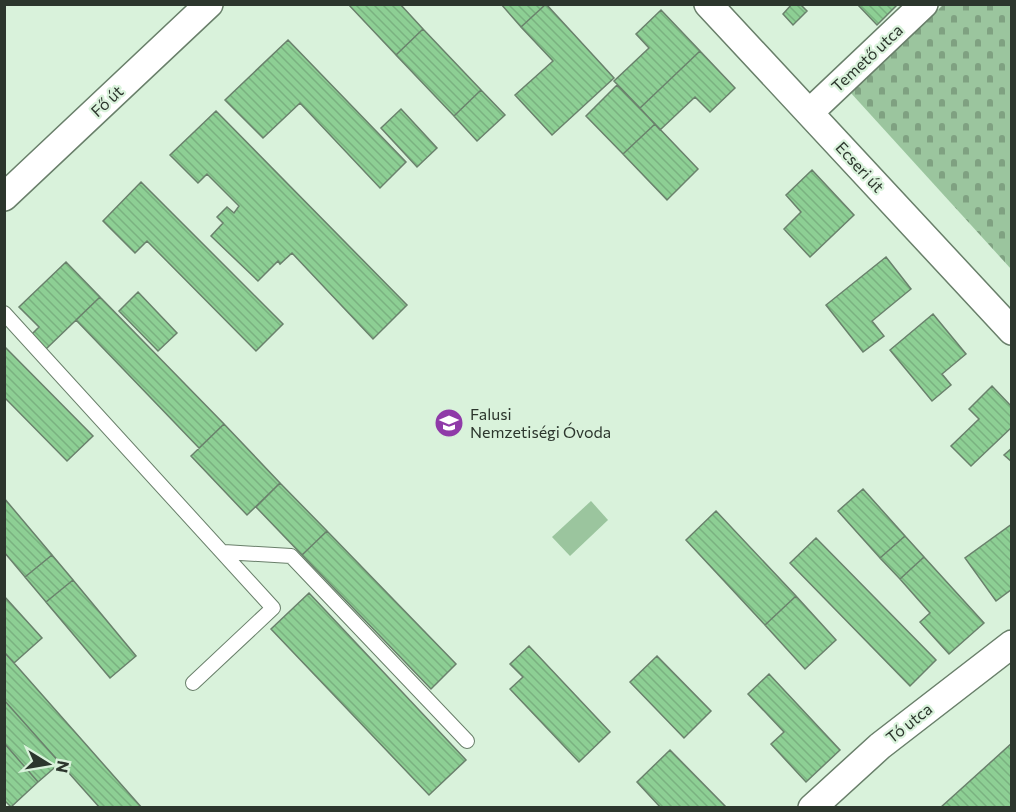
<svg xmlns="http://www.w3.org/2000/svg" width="1016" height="812" font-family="Commissioner,sans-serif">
<defs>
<pattern id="cemetery-stones" width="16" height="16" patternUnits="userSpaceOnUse" patternTransform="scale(1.5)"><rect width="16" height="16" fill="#9bc59e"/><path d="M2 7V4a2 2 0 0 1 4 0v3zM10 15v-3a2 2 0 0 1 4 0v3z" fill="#7fa181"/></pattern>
<pattern id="building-back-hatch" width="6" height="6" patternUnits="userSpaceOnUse" patternTransform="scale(1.5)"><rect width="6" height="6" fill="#8dcf94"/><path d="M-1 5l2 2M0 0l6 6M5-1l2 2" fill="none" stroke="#7ab280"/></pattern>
</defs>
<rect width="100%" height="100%" fill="#d9f2db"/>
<path fill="url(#cemetery-stones)" d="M 943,5 L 1011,5 L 1011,269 L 850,92 Z"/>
<path fill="#9bc59e" d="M 591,501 L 608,520 L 570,556 L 552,537 Z"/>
<path fill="url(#building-back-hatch)" stroke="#6a816c" stroke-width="1.5" d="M 348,4 L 400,4 L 423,29 L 396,55 Z
M 501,4 L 546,4 L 521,27 Z
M 546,4 L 614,78 L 552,135 L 515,95 L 553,61 L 521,27 Z
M 792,4 L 800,4 L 807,11 L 793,25 L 783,14 Z
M 857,4 L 898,4 L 877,25 Z
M 661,10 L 700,51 L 640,108 L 614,81 L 649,48 L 636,34 Z
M 423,29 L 481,90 L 454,116 L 396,55 Z
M 288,40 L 406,162 L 380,188 L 300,103 L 263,138 L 225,100 Z
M 700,51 L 735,88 L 710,112 L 695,97 L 660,130 L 640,108 Z
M 617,85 L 655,124 L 623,154 L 586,116 Z
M 481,90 L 505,115 L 477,141 L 454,116 Z
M 401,109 L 437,148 L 417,167 L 381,128 Z
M 216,111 L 407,305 L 373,339 L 292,253 L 280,264 L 278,261 L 258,281 L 211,236 L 223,223 L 217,217 L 227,207 L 234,213 L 239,206 L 207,174 L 198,183 L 170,155 Z
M 655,124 L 698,169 L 667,200 L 623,154 Z
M 812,170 L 854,215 L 810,257 L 784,229 L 801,212 L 786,195 Z
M 141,182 L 283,324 L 256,351 L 147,241 L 135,253 L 103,221 Z
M 886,257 L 911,289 L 872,321 L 884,336 L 863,352 L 826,305 Z
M 66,262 L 100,297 L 46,349 L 32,334 L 39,327 L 19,307 Z
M 138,292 L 177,333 L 158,351 L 119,311 Z
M 100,297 L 224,424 L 199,448 L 76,320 Z
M 933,314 L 966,354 L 942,374 L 951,385 L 932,401 L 890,350 Z
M 4,346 L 93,436 L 67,461 L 4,397 Z
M 992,386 L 1012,407 L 1012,427 L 971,466 L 951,446 L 979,419 L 969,409 Z
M 224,424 L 280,483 L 247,515 L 191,456 Z
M 1012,448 L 1012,462 L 1004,455 Z
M 280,483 L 327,531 L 302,555 L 256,507 Z
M 863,489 L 905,536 L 880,558 L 838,511 Z
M 4,498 L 52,555 L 25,577 L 4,552 Z
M 716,511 L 796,596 L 765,625 L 686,540 Z
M 1012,524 L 1012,589 L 996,601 L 965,558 Z
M 327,531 L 456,664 L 431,689 L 302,555 Z
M 905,536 L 924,557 L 900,579 L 880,558 Z
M 816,538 L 936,660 L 910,686 L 790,563 Z
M 52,555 L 73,580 L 46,602 L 25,577 Z
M 924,557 L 984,623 L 949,654 L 920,622 L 930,613 L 900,579 Z
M 73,580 L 136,656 L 110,678 L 46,602 Z
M 309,593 L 466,760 L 429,795 L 271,629 Z
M 4,596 L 42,638 L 14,663 L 4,652 Z
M 796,596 L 836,640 L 805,669 L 765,625 Z
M 529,646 L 610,732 L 579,762 L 510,689 L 523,677 L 510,664 Z
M 4,652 L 14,663 L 142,808 L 100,808 L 4,700 Z
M 657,656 L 711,711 L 684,738 L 630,682 Z
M 769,674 L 840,750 L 806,782 L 771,744 L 784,732 L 748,694 Z
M 4,700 L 60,763 L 38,782 L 4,743 Z
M 4,743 L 38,782 L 11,807 L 4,800 Z
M 1012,743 L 1012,808 L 940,808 Z
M 670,750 L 727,808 L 661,808 L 637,782 Z"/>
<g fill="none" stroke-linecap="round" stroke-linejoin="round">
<g stroke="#697f6a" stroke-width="16">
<path id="lane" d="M 4,313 L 273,608 L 193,683
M 224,552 L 291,556 L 467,741"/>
</g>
<g stroke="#697f6a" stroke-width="30">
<path id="street" d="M 708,4 L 1012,331
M 810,112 L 924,4
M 4,197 L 209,4
M 812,808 L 880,746 L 1012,644"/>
</g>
<use href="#lane" stroke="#fff" stroke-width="14"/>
<use href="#street" stroke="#fff" stroke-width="27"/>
</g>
<defs>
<g id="school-disc" transform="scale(1.5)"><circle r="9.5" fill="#8f3aa8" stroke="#d9f2db"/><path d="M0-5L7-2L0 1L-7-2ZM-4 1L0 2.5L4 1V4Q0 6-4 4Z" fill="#fff"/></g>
</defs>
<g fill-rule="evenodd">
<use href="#school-disc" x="449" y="423"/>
</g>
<g text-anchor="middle" stroke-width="4.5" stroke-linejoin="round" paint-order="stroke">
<g font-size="16" fill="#2c362d" stroke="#d9f2db">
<text transform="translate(867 58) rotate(-43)" y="6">Temető utca</text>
<text transform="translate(107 101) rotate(-43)" y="6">Fő út</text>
<text transform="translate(860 167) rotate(47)" y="6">Ecseri út</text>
<text transform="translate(909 723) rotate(-38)" y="6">Tó utca</text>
</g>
<g font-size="16" fill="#2c362d" stroke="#d9f2db" text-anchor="start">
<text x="470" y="420">Falusi<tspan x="470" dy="18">Nemzetiségi Óvoda</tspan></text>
</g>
</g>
<rect width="1016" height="812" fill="none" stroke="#2c362d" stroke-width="12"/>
<g transform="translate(48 764) rotate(101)" stroke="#d9f2db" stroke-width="4.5" paint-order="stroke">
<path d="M0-4.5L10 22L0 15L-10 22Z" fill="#2c362d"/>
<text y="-9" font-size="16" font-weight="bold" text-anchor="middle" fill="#2c362d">N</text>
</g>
</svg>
